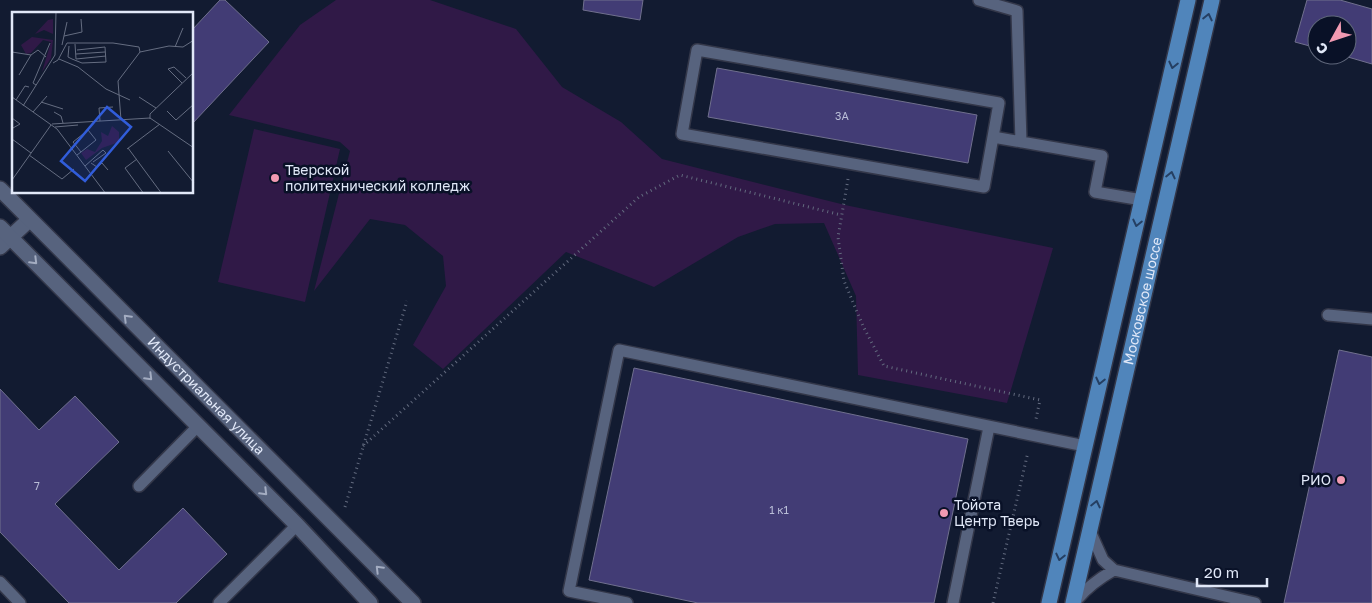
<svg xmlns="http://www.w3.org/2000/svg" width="1372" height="603" font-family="'Golos Text',sans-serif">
<rect width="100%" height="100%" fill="#121b31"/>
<path fill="#301947" d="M 336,0 L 430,0 L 516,29 L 562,87 L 621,122 L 662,159 L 845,205 L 1053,248 L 1007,403 L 858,375 L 856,296 L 824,223 L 775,224 L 738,237 L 654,287 L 566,252 L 443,369 L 413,345 L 446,286 L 443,256 L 405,225 L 370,219 L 314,291 L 350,151 L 340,142 L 229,115 L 300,25 Z
M 254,129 L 340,149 L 305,302 L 218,282 Z"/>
<path fill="#423c75" stroke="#70708e" d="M 220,0 L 225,0 L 269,42 L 192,124 L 192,30 Z
M 584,0 L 643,0 L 640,20 L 583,10 Z
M 1307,0 L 1340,0 L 1372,9 L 1372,64 L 1341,55 L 1347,55 L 1347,25 L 1317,25 L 1317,48 L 1295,42 Z
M 717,68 L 977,115 L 968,163 L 708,117 Z
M 1339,350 L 1372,357 L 1372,603 L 1284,603 Z
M 634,368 L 968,439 L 934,603 L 698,603 L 589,580 Z
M 0,389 L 39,430 L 75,396 L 119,442 L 55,504 L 119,570 L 183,508 L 227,554 L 176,603 L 69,603 L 0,532 Z"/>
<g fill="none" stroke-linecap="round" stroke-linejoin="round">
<g stroke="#333749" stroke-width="14">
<path id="service" d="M 979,0 L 1017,11 L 1021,142
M 993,137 L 999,103 L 697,50 L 682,134 L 984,187 L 993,137 L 1102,156 L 1095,192 L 1142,200
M 1328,315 L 1372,319
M 139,486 L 198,426
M 1090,531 L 1103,560 L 1114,570 L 1255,603
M 0,582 L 20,603
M 1075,602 C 1086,588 1098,579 1114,570
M 219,603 L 297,525
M 627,603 L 569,591 L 619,350 L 1085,446
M 953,603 L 989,427"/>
</g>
<g stroke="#333749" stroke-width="18">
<path id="minor" d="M 0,247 L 29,220"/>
</g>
<g stroke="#333749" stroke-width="18">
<g id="tertiary">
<path id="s1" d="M 0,189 L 413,603"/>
<path d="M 0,227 L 297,525 L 370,603"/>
</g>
</g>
<g stroke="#333749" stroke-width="18">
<g id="primary">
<path d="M 1049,603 L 1188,0"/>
<path id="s2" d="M 1073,603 L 1212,0"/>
</g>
</g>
<path stroke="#636b7f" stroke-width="3" stroke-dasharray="1 4" stroke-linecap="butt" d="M 848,179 L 838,237 L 844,281 L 863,326 L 884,366 L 1040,400 L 1036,419
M 363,446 L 639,197 L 680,175 L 841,215
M 345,507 L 407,301
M 993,603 L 1028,452"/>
<use href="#service" stroke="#57637e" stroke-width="11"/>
<use href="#minor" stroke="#57637e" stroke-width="15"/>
<use href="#tertiary" stroke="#57637e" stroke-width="15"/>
<use href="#primary" stroke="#5085bb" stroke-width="15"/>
</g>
<defs><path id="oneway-chevron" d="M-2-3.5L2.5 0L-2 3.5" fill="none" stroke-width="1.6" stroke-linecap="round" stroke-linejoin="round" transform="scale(1.25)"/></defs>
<g stroke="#253f62">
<use href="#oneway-chevron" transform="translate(1208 17) rotate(-77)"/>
<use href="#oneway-chevron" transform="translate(1173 65) rotate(103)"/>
<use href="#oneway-chevron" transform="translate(1171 175) rotate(-77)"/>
<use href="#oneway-chevron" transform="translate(1137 223) rotate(103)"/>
<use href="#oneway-chevron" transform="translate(1100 381) rotate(103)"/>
<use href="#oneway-chevron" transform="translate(1096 504) rotate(-77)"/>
<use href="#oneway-chevron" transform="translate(1060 557) rotate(103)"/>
</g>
<g stroke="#a3acc1">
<use href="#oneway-chevron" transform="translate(34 261) rotate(45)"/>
<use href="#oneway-chevron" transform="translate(127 318) rotate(-135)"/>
<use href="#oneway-chevron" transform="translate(149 377) rotate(45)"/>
<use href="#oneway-chevron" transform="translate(264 492) rotate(45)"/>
<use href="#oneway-chevron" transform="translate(379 569) rotate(-135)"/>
</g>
<g fill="#f19ab2" stroke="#091127" stroke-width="2">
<circle cx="275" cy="178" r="5"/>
<circle cx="1341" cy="480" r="5"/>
<circle cx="944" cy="513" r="5"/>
</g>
<g text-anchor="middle" stroke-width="5" stroke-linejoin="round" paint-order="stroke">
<g font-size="11" fill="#b9bdd7">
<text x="842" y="120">3А</text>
<text x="37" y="490">7</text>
<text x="779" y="514">1 к1</text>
</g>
<g font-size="14" fill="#e1e8f8" stroke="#091127" text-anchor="start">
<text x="285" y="175">Тверской<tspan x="285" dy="16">политехнический колледж</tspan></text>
<text x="1331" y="485" text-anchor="end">РИО</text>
<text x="954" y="510">Тойота<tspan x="954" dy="16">Центр Тверь</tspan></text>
</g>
<g font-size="14" fill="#e1e8f8" stroke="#091127">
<text dy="5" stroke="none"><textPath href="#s2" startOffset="310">Московское шоссе</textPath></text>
<text dy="5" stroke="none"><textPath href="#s1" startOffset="292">Индустриальная улица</textPath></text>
</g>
</g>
<g transform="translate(12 12)">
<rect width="181" height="181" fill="#121b31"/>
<path d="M 41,7 L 41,22 L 32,18 L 23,22 L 36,8 ZM 20,25 L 41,28 L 39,46 L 30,60 L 39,30 L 31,28 L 19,41 L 14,42 L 9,33 ZM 100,114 L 107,120 L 107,130 L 90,136 L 74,148 L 69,141 L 75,137 L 83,140 L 90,129 L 89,120 L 96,124 Z" fill="#301947"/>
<path fill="none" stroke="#656d81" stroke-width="1" d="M 52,24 L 70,20 L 69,7M 63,32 L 64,47 L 94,44M 50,33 L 55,10M 57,34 L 56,45 L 60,47 L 70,51 L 94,50 L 93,35 L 65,38M 163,35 L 171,16M 0,40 L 19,43 L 26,38 L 34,45M 64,42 L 93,40M 47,47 L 66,55 L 94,77 L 118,88M 41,51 L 46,48 L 55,31 L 101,31 L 127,35 L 128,40M 7,63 L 19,43M 170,71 L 156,57 L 162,55 L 174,66M 24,73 L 21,71 L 38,31M 0,85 L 45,117 L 94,182M 127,85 L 144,96M 4,88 L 13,74 L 17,75M 29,90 L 51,97M 11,94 L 43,43 L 44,0M 155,99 L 164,108 L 182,92M 21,100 L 35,84M 42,100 L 49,104 L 51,111M 0,106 L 8,112 L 1,116M 138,107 L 138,102 L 182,60M 109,108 L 106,69 L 128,40 L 157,34 L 171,35 L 182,28M 88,109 L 87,96 L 101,95M 40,112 L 138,106 L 182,136M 43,115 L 66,113M 0,127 L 19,141M 116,136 L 150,182M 115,137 L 148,112M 156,139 L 182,171M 17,143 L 50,167 L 62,157M 65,143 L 69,140 L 61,130 L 76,118 L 84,128 L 69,140M 125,147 L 113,156 L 132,182M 81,150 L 94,141 L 91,138M 79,151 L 85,155 L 90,151 L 96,158M 73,154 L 91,138M 0,168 L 39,113"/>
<path fill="#315ddb" fill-opacity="0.15" stroke="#315ddb" stroke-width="2.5" d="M 95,95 L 119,115 L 73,169 L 49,149 Z"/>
<rect width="181" height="181" fill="none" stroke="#e1e8f8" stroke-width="2.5"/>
</g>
<g transform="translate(1332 40) rotate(230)"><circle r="24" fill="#091127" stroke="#5f677b"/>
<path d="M0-4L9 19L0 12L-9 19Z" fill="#f19ab2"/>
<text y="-8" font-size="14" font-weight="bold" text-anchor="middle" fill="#e1e8f8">С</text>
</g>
<path d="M1197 578v8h70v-8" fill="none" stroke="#e1e8f8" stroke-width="2.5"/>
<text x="1204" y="578" font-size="15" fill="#e1e8f8" stroke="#091127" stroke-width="4" paint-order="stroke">20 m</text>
</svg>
